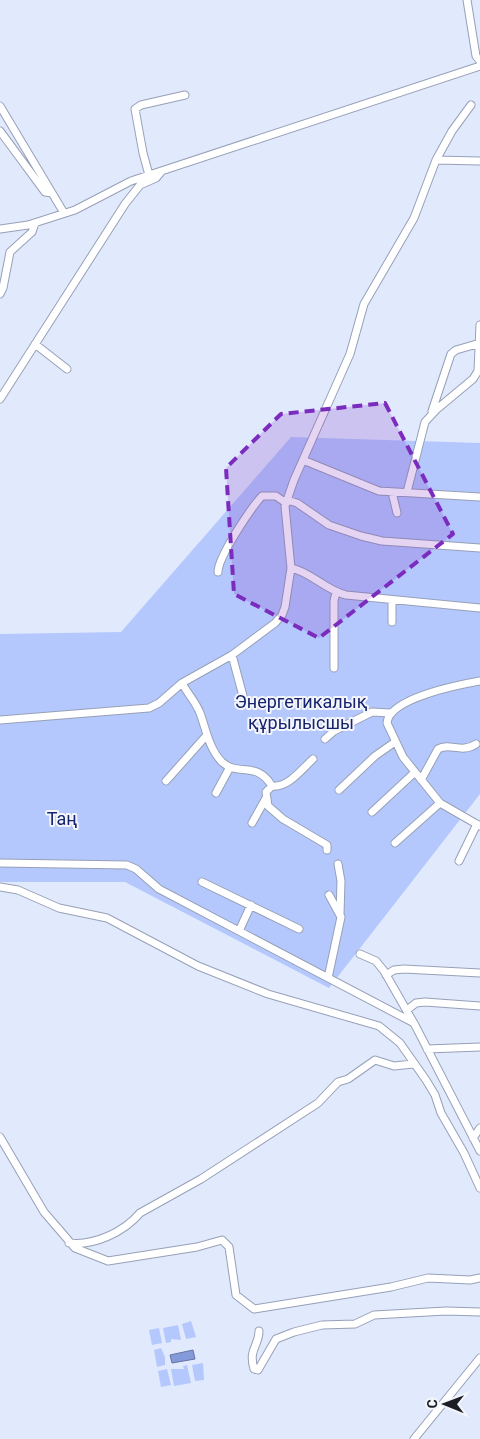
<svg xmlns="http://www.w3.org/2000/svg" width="480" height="1439" font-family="Roboto,sans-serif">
<rect width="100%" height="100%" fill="#e1e9fd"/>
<path fill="#b4c8fe" d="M 291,437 L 480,443 L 480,794 L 329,988 L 125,882 L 0,882 L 0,634 L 121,632 Z
M 191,1321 L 196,1337 L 186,1339 L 182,1324 Z
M 178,1325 L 181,1340 L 171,1339 L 171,1342 L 166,1343 L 163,1328 Z
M 159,1328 L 162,1343 L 152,1345 L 149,1330 Z
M 161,1348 L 165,1357 L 165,1365 L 157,1367 L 154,1350 Z
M 203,1363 L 204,1380 L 195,1381 L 192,1365 Z
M 187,1365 L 191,1383 L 174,1386 L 171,1369 L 184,1369 L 183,1366 Z
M 167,1369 L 171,1385 L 161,1387 L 158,1371 Z"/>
<path fill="#849adb" stroke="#6475a5" d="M 193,1350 L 195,1359 L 172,1363 L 170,1355 Z"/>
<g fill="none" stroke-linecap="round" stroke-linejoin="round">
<g stroke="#97a0b7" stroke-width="9">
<path id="minor" d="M 467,0 L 476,56 L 480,61
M 0,106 L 64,213
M 0,131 L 45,192 L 52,193
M 436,160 L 480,161
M 149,175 L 143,153 L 135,109 L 141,105 L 185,95
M 0,229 L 28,225 L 75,210 L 131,181 L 480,66
M 0,294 L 3,288 L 10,252 L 32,232 L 35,223
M 35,344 L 67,369
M 0,399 L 125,204 L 140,185 L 156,178 L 161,172
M 432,411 L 451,354 L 456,350 L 480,343
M 303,460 L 379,491 L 480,497
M 392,492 L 397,513
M 407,492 L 425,422 L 437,409 L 473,379 L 478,371 L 480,325
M 287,500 L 297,503 L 329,525 L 361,536 L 382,541 L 480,548
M 291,568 C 311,572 325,590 346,595 L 480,608
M 218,572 C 218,557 251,508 262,496 L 276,496 L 286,503
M 392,600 L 392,622
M 232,655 L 243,696
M 334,668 L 334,601 L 336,592
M 480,681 C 458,685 389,698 387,723 L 403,757 L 440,803 L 480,826
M 182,683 C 187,693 196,702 200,713 C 206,729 209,749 222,762 C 238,777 256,760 272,786 C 288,788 302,769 313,759
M 0,720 L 149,708 L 159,703 L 182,683 L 232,655 L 275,623 L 282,615 L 285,607 L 291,568 L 285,506 L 294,480 L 350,354 L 364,304 L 414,218 L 436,160 L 452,131 L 471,105
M 325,739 L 334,731 L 372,712 L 390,713
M 421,780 L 438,749 C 450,742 461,754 476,744
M 166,781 L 206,736
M 272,786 L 266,792 L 268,806 L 283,819 L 327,845 L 327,850
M 339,790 L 375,756 L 395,742
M 216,793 L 230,767
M 372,812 L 414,773
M 252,823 L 266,798
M 395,843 L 440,803
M 459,861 L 477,824
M 0,863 L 127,865 L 136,869 L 159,889 L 414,1023
M 338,864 L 341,881 L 340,914
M 202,882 L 299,929
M 0,887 L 18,890 L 59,908 L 107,918 L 198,966 L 268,994 L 379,1026 L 400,1043 L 426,1080 L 435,1095 L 441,1113 L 464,1153 L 480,1188
M 239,931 L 251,905
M 360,954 L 376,961 L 384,971 L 416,1027 L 480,1151
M 386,975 L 394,970 L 404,969 L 480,973
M 328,978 L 341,917 L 329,895
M 407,1010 L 416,1003 L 425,1002 L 480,1006
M 427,1049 L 480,1047
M 0,1137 L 44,1212 L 75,1248 L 108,1261 L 197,1247 L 222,1240 L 229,1247 L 236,1295 L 254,1309 L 391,1287 L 428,1278 L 470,1280 L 480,1278
M 473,1138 L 480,1128
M 69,1243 C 94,1246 124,1232 140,1213 L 201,1179 L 318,1103 L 338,1082 L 348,1079 L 375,1060 L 394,1066 L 413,1064
M 259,1331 C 259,1346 248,1349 254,1369 L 258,1370 L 276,1339 L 294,1332 L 322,1325 L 355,1324 L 374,1315 L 446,1311 L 480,1312
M 414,1439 L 480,1358"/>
</g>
<use href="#minor" stroke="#fff" stroke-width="7"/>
</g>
<path fill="#7b2cbf" fill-opacity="0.2" stroke="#7b2cbf" stroke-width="4" stroke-dasharray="10 6" stroke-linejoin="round" d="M 385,403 L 453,534 L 319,638 L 234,594 L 226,468 L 281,414 Z"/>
<g text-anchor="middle" stroke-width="4" stroke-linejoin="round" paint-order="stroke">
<g font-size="18" fill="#16236e" stroke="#f4f6fb">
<text x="301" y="708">Энергетикалық<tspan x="301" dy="21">құрылысшы</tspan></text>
<text x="62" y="825">Таң</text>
</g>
</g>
<g transform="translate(445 1404) rotate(271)" stroke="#f4f6fb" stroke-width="4" paint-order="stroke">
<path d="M0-4L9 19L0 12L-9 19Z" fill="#1b1e27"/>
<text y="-8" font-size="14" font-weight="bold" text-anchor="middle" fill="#1b1e27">С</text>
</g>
</svg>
